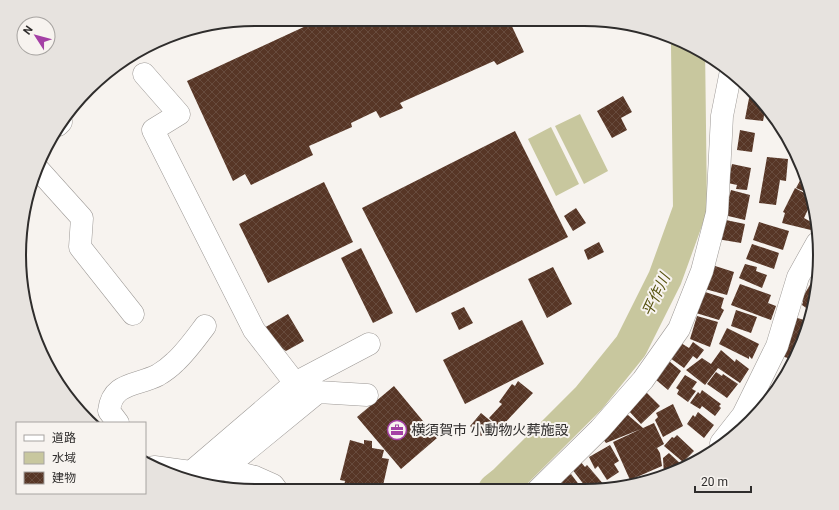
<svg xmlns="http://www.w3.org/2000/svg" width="839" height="510" font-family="Roboto,'Noto Sans JP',sans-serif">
<defs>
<pattern id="building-cross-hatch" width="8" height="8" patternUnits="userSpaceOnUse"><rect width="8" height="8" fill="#573626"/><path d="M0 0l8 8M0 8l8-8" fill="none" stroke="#674b3d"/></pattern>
</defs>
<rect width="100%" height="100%" fill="#f7f3ef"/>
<path fill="#c8c79e" d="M 580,114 L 608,171 L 584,184 L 555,126 Z
M 551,127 L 579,184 L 556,196 L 528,139 Z"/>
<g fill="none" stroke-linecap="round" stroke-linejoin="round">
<path stroke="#c8c79e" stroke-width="34" d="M 495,490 L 505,482 L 589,398 L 631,346 L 665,278 L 690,209 L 688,45"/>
</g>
<path fill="url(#building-cross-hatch)" d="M 321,19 L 509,20 L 524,52 L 497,65 L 494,61 L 400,103 L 403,108 L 380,118 L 376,111 L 351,123 L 352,127 L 309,146 L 313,155 L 251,185 L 245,174 L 233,181 L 187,81 Z
M 750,93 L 765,111 L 763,121 L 745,119 Z
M 623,96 L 632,112 L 621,118 L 627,130 L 612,138 L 597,111 Z
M 740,130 L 755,133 L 752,152 L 737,150 Z
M 515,131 L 568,237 L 416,313 L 362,208 Z
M 790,144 L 791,144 L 795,155 L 790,155 Z
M 767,157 L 788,159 L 786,181 L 780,180 L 776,205 L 759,203 Z
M 732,164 L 751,168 L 747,190 L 736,189 L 737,185 L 728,183 Z
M 802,177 L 808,193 L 796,188 Z
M 324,182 L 353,242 L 268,283 L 239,224 Z
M 795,188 L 808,195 L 811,203 L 804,218 L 818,226 L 815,231 L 782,223 L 785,213 L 783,212 Z
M 731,190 L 750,195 L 745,220 L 724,215 Z
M 576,208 L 586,223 L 573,231 L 564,216 Z
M 721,219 L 745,224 L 741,243 L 717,239 Z
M 759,222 L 789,231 L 783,250 L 753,240 Z
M 599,242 L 604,252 L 588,260 L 584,250 Z
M 752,244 L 779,253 L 774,269 L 746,259 Z
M 361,248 L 393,313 L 373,323 L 341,258 Z
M 745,264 L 757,267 L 756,271 L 767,275 L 762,288 L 739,278 Z
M 712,265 L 734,272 L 727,295 L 705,289 Z
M 553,267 L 572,304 L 547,318 L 528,279 Z
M 814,278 L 812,311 L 812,312 L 802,305 L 803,302 L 801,300 Z
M 740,284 L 771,295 L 768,303 L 776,306 L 771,320 L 731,305 Z
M 702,291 L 724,298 L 721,308 L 724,310 L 719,320 L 696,313 Z
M 464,307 L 473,323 L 459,330 L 451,313 Z
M 736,310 L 757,317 L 751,333 L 731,326 Z
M 288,314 L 304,341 L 286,351 L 272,342 L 264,328 Z
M 697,316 L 718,322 L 710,347 L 690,339 Z
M 791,316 L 804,320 L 801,329 L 805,330 L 791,359 L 781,356 Z
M 522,320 L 544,364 L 465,404 L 443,360 Z
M 727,328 L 759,344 L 752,359 L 749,356 L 749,359 L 719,344 Z
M 693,342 L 704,350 L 697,359 L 693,356 L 684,368 L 670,358 L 681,343 L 689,348 Z
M 721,350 L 735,362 L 736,359 L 749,369 L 740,383 L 718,368 L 705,385 L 686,370 L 702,358 L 711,364 Z
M 669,361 L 681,371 L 668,390 L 655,379 Z
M 716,372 L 722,376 L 723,374 L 738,384 L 727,398 L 707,384 Z
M 685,375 L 697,382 L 692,389 L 696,391 L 688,402 L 677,394 L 679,390 L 676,388 Z
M 518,381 L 533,393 L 500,428 L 489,418 L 502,404 L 499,402 L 512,384 L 515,386 Z
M 394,386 L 437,438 L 401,469 L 357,417 Z
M 702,390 L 721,404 L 719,406 L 721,408 L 715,416 L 702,406 L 700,409 L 690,403 L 698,392 L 700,394 Z
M 646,392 L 660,406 L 641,424 L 628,410 Z
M 673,404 L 683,426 L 663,437 L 655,420 L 658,417 L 656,413 Z
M 698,412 L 714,425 L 704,438 L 687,424 L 693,415 L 695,417 Z
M 481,413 L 499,428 L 491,438 L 485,433 L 481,436 L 470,426 Z
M 628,415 L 643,428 L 654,423 L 664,444 L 657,448 L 660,453 L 662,466 L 630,480 L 613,442 L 641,429 L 606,443 L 603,439 L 617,423 L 622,421 L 620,418 Z
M 677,435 L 694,451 L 683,462 L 664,446 L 672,437 L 674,438 Z
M 350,440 L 364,444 L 364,440 L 372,441 L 372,448 L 384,450 L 382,458 L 389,459 L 382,490 L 366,486 L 364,490 L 357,490 L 344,486 L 345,481 L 340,480 Z
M 610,445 L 619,461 L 614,464 L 619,472 L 607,480 L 598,466 L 595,469 L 589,457 Z
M 669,453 L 682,465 L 677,470 L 664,475 L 663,458 Z
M 580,461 L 585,467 L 587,465 L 605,486 L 599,490 L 588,490 L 572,469 Z
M 571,474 L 583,490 L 561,490 L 556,484 Z"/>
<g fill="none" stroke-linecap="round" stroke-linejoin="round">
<g stroke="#9c9895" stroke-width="23">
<path id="minor" d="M 144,74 L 179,114 L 153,130 L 254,330 L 295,383
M 58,125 L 61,122
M 37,168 L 82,218 L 80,247 L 133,314
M 118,423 L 109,411 C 112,382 137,386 158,375 C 163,372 170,367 175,362 C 186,352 196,338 205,326
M 721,443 L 743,415 L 777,346 L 798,277 L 817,243
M 154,467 L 191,472 L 224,469 L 255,477 L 273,485 L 276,489
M 224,469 L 318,392 L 367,395
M 191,472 L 295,383 L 369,344
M 538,490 L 600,429 L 643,380 L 679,329 L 702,271 L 717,213 L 722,116 L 731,71"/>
</g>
<use href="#minor" stroke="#fff" stroke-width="22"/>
</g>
<defs>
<g id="office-ring" transform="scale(1)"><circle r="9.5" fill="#f7f3ef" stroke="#a440a5" stroke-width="1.5"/><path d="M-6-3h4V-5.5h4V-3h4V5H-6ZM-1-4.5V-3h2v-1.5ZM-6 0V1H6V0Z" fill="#a440a5"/></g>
</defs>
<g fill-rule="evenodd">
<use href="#office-ring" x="397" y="430"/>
</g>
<g text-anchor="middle" stroke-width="4" stroke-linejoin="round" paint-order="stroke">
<g font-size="14" fill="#2f2d2c" stroke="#f7f3ef" text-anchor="start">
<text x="411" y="435">横須賀市 小動物火葬施設</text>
</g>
<g font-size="15" font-style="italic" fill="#56520e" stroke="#f7f3ef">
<text transform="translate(656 295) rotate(-65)" y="5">平作川</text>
</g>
</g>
<path d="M0 0H839V510H0ZM255 26H584A229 229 0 0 1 813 255V255A229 229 0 0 1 584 484H255A229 229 0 0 1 26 255V255A229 229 0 0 1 255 26Z" fill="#e7e3df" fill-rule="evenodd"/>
<path fill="none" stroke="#2f2d2c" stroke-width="2" d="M255 26H584A229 229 0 0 1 813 255V255A229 229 0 0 1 584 484H255A229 229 0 0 1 26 255V255A229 229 0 0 1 255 26Z"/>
<rect x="16" y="422" width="130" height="72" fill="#f7f3ef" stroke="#a7a4a1"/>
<rect x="24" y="435" width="20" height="6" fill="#ffffff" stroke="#a7a4a1"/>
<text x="52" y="442" font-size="12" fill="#2f2d2c">道路</text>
<rect x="24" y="452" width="20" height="12" fill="#c8c79e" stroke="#a7a4a1"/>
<text x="52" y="462" font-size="12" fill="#2f2d2c">水域</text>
<rect x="24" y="472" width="20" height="12" fill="url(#building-cross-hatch)" stroke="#a7a4a1"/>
<text x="52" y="482" font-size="12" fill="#2f2d2c">建物</text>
<g transform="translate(36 36) rotate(306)"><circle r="19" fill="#f7f3ef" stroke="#a7a4a1"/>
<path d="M0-3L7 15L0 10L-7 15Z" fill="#a440a5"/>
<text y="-6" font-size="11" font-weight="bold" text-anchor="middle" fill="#2f2d2c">N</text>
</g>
<path d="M695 486v6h56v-6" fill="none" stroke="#2f2d2c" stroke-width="2"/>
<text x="701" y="486" font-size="12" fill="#2f2d2c" stroke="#f7f3ef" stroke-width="3" paint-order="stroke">20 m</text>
</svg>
